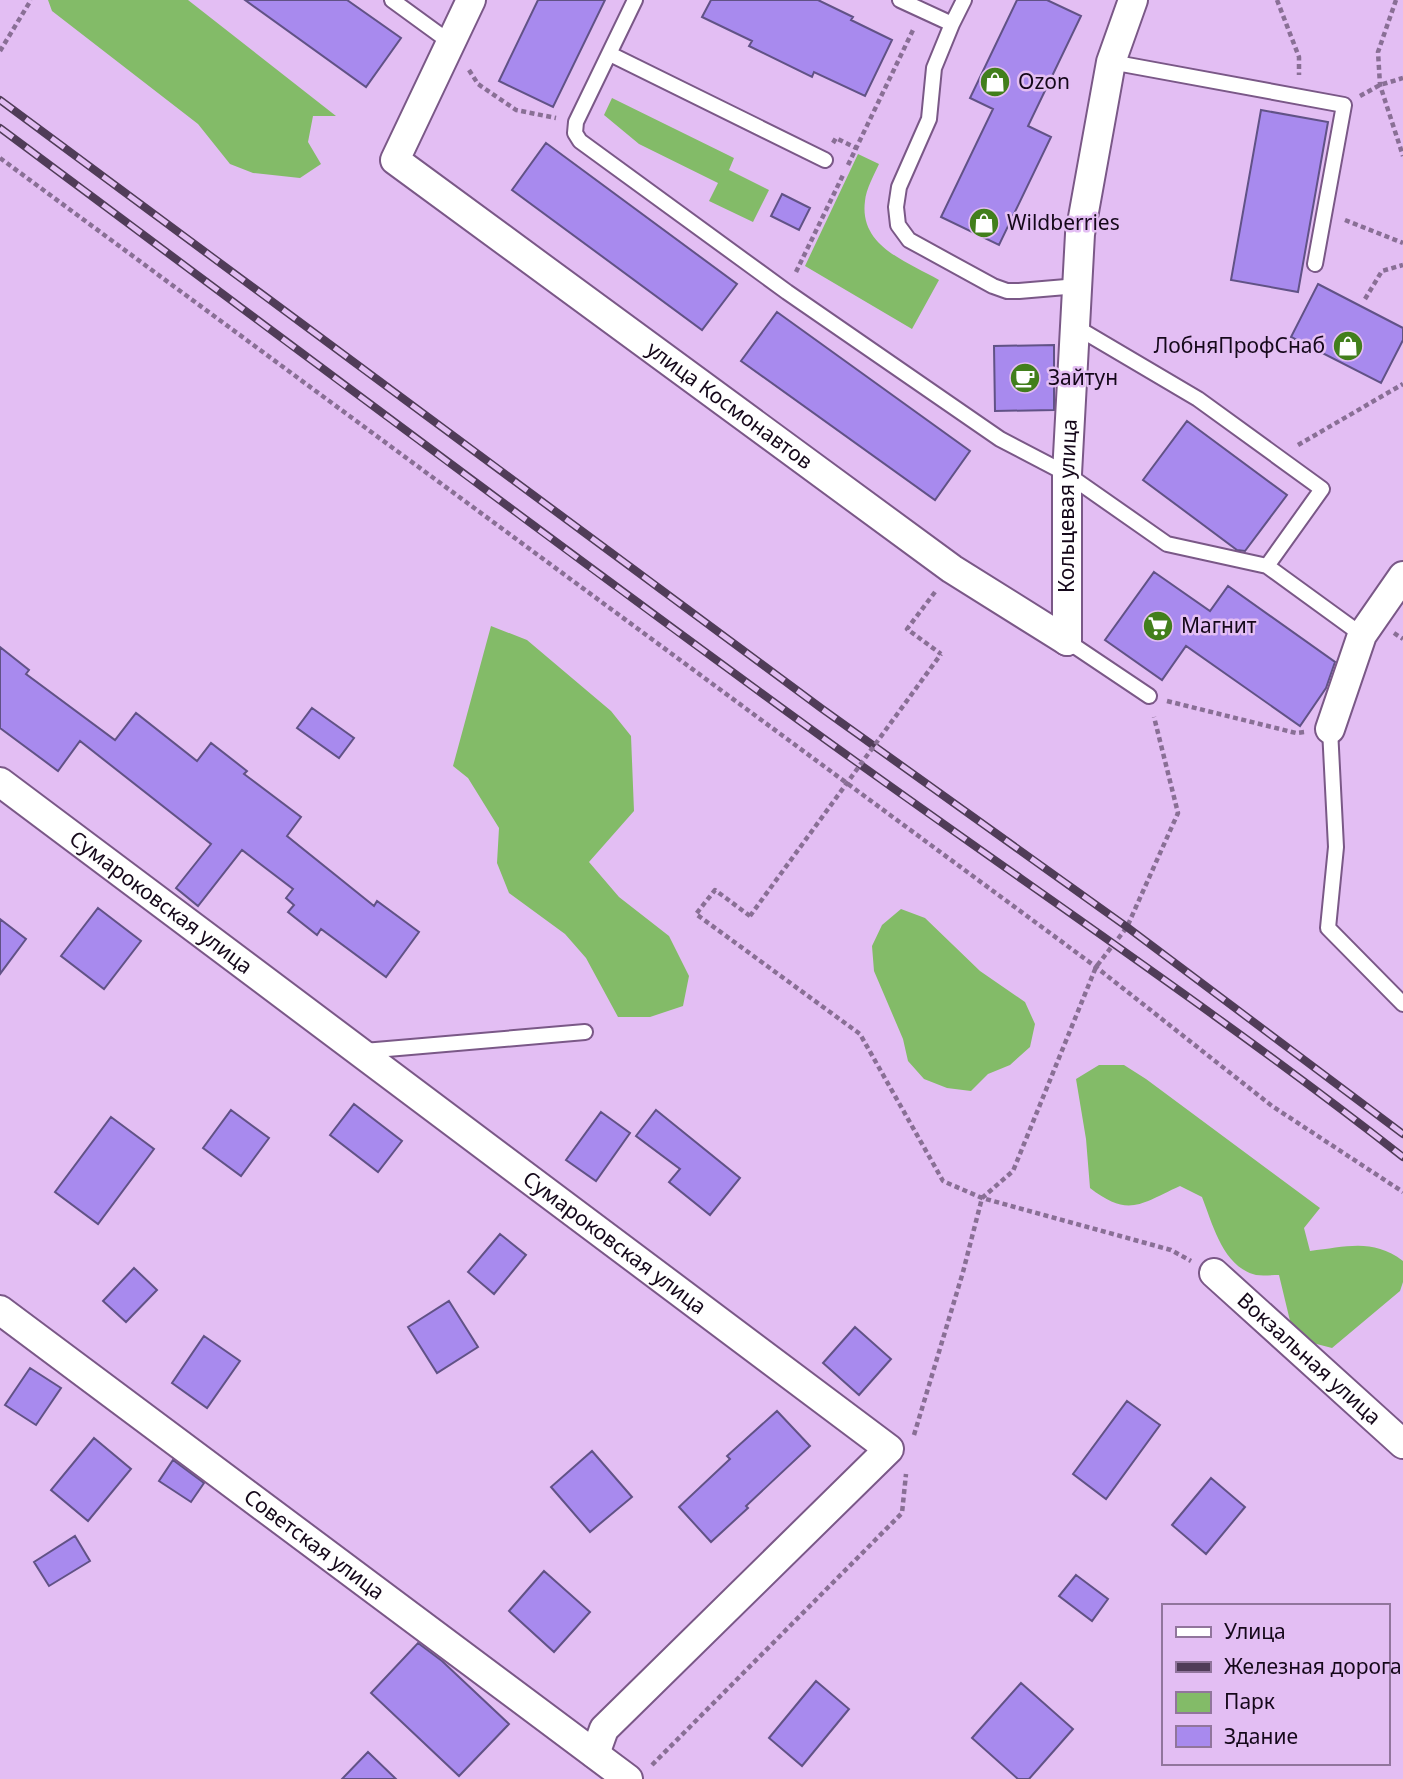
<svg xmlns="http://www.w3.org/2000/svg" width="1403" height="1779" font-family="'Noto Sans',sans-serif">
<rect width="100%" height="100%" fill="#e3bef3"/>
<path fill="#83bb68" d="M 48,0 L 188,0 L 336,116 L 313,116 L 308,142 L 321,164 L 300,178 L 253,173 L 230,164 L 198,124 L 52,11 Z
M 612,98 L 734,158 L 729,170 L 769,190 L 753,222 L 709,201 L 718,183 L 639,144 L 604,115 Z
M 858,154 L 879,164 C 874,175 866,189 865,201 C 859,246 906,261 939,280 L 912,329 L 805,266 Z
M 491,626 L 527,640 L 611,711 L 631,736 L 634,811 L 589,862 L 619,897 L 669,936 L 689,976 L 683,1006 L 650,1017 L 618,1017 L 586,958 L 565,934 L 509,893 L 497,863 L 499,828 L 468,778 L 453,766 Z
M 901,909 L 925,918 L 980,971 L 1025,1002 L 1035,1024 L 1030,1047 L 1010,1065 L 988,1074 L 971,1091 L 947,1088 L 924,1079 L 908,1061 L 903,1039 L 874,971 L 872,946 L 882,925 Z
M 1099,1065 L 1124,1065 L 1146,1079 L 1320,1208 L 1304,1228 L 1310,1251 C 1347,1247 1372,1238 1403,1261 L 1403,1282 L 1400,1291 L 1332,1348 L 1309,1342 L 1291,1325 L 1279,1275 C 1272,1275 1263,1276 1256,1275 C 1223,1267 1213,1225 1202,1197 L 1180,1186 C 1140,1204 1129,1218 1090,1188 L 1086,1139 L 1076,1079 Z"/>
<path fill="#a88aee" stroke="#615286" stroke-width="2" d="M 245,0 L 347,0 L 401,38 L 366,87 Z
M 538,0 L 605,0 L 553,107 L 499,81 Z
M 711,0 L 818,0 L 853,17 L 851,20 L 892,40 L 865,96 L 814,72 L 812,77 L 749,46 L 752,41 L 702,17 Z
M 1017,0 L 1047,0 L 1081,16 L 1028,126 L 1051,137 L 999,245 L 941,217 L 993,109 L 970,98 Z
M 1261,110 L 1328,122 L 1298,292 L 1231,280 Z
M 546,143 L 737,284 L 702,330 L 512,190 Z
M 782,194 L 810,208 L 799,230 L 771,216 Z
M 1318,284 L 1403,328 L 1403,340 L 1381,383 L 1291,337 Z
M 777,312 L 970,451 L 935,500 L 741,361 Z
M 1054,345 L 1054,410 L 995,411 L 994,346 Z
M 1187,421 L 1287,495 L 1245,551 L 1237,550 L 1143,480 Z
M 1154,572 L 1210,611 L 1228,586 L 1335,662 L 1326,688 L 1300,726 L 1186,646 L 1162,680 L 1105,640 Z
M 0,647 L 29,670 L 26,674 L 115,740 L 136,713 L 197,761 L 211,743 L 247,771 L 244,774 L 301,817 L 287,836 L 374,906 L 377,901 L 419,932 L 386,977 L 321,929 L 317,935 L 288,912 L 294,905 L 286,898 L 293,889 L 242,850 L 198,906 L 176,888 L 211,844 L 80,741 L 58,771 L 0,728 Z
M 312,708 L 354,738 L 339,758 L 297,728 Z
M 98,908 L 141,941 L 104,989 L 61,956 Z
M 0,919 L 26,939 L 0,974 Z
M 354,1104 L 402,1141 L 378,1172 L 330,1135 Z
M 231,1110 L 269,1138 L 241,1176 L 203,1148 Z
M 656,1110 L 740,1178 L 710,1215 L 669,1182 L 680,1169 L 636,1136 Z
M 601,1112 L 630,1133 L 596,1181 L 566,1160 Z
M 111,1117 L 154,1149 L 98,1224 L 55,1192 Z
M 500,1234 L 526,1255 L 494,1294 L 468,1272 Z
M 134,1268 L 157,1290 L 126,1322 L 103,1301 Z
M 449,1301 L 478,1347 L 437,1373 L 408,1327 Z
M 855,1327 L 891,1359 L 859,1395 L 823,1363 Z
M 204,1336 L 240,1361 L 207,1408 L 172,1383 Z
M 30,1368 L 61,1388 L 36,1425 L 5,1405 Z
M 1127,1401 L 1160,1425 L 1106,1499 L 1073,1474 Z
M 777,1411 L 810,1446 L 746,1506 L 748,1508 L 711,1542 L 679,1507 L 730,1459 L 727,1456 Z
M 94,1438 L 131,1469 L 88,1521 L 51,1490 Z
M 592,1451 L 632,1497 L 590,1532 L 551,1487 Z
M 173,1460 L 204,1483 L 191,1502 L 159,1481 Z
M 1211,1478 L 1245,1507 L 1206,1554 L 1172,1525 Z
M 75,1536 L 90,1561 L 49,1586 L 34,1562 Z
M 544,1571 L 590,1612 L 554,1652 L 509,1611 Z
M 1076,1575 L 1108,1599 L 1092,1621 L 1059,1596 Z
M 418,1643 L 442,1661 L 509,1724 L 459,1776 L 371,1693 Z
M 816,1681 L 849,1709 L 802,1766 L 769,1738 Z
M 1021,1683 L 1073,1729 L 1029,1779 L 1018,1779 L 972,1738 Z
M 368,1752 L 396,1779 L 342,1779 Z"/>
<g fill="none" stroke-linecap="round" stroke-linejoin="round">
<g stroke="#7a5887" stroke-width="18">
<path id="service" d="M 392,0 L 451,43
M 635,0 L 576,122 L 575,133 L 580,141 L 787,292 L 1000,439 L 1067,474 L 1167,544 L 1267,566 L 1362,635
M 900,0 L 952,24 L 934,68 L 929,119 L 899,187 L 896,207 L 898,225 L 909,240 L 993,286 L 1007,291 L 1019,291 L 1078,286
M 952,24 L 964,0
M 610,54 L 825,160
M 1111,62 L 1344,105 L 1315,264
M 1076,327 L 1198,399 L 1322,489 L 1267,566
M 1067,641 L 1149,696
M 1330,729 L 1336,847 L 1328,928 L 1403,1004
M 364,1051 L 585,1032"/>
</g>
<g stroke="#7a5887" stroke-width="32">
<g id="minor">
<path id="s1" d="M 471,0 L 395,160 L 952,569 L 1067,641"/>
<path id="s2" d="M 1067,641 L 1067,474 L 1080,234 L 1111,62 L 1133,0"/>
<path d="M 1330,729 L 1362,635 L 1403,576"/>
<path id="s3" d="M 0,782 L 889,1449 L 604,1729 L 595,1754"/>
<path id="s4" d="M 1214,1273 L 1403,1444"/>
<path id="s5" d="M 0,1310 L 628,1779"/>
</g>
</g>
<path stroke="#896f95" stroke-width="4.5" stroke-dasharray="5 3.5" stroke-linecap="butt" d="M 1277,0 L 1299,57 L 1299,75
M 1396,0 L 1378,52 L 1380,85 L 1403,156
M 0,51 L 31,0
M 469,70 L 478,84 L 516,110 L 556,118
M 1360,96 L 1380,85 L 1403,78
M 833,143 L 836,138 L 856,148
M 0,158 L 1096,967 L 1272,1106 L 1403,1192
M 848,165 L 914,28
M 1345,220 L 1403,243
M 796,272 L 844,173
M 1365,299 L 1382,271 L 1403,265
M 1298,445 L 1403,384
M 935,592 L 907,629 L 941,654
M 1394,633 L 1403,639
M 1167,701 L 1296,733 L 1305,732
M 750,916 L 715,890 L 696,914 L 860,1034 L 943,1181 L 982,1198 L 1171,1250 L 1191,1261
M 914,1435 L 963,1272 L 982,1198 L 1013,1171 L 1096,967 L 1127,927 L 1178,813 L 1154,717
M 652,1765 L 902,1513 L 906,1474"/>
<use href="#service" stroke="#fff" stroke-width="14"/>
<use href="#minor" stroke="#fff" stroke-width="28"/>
<g stroke="#503c58" stroke-width="8">
<path id="rail" d="M 0,100 L 821,708 L 1127,927 L 1403,1134
M 0,128 C 269,328 537,530 808,727 C 1006,871 1210,1006 1403,1157"/>
</g>
<use href="#rail" stroke="#e3bef3" stroke-width="5" stroke-dasharray="16" stroke-linecap="butt"/>
<path stroke="#896f95" stroke-width="4.5" stroke-dasharray="5 3.5" stroke-linecap="butt" d="M 750,916 L 941,654"/>
</g>
<defs>
<g id="shop-disc" transform="scale(1.575)"><circle r="9.5" fill="#427f1c" stroke="#e3bef3"/><path d="M-5-2.5h2.3a2.7 3.5 0 0 1 5.4 0H5L5.5 6h-11ZM-1.5-2.5h3a1.5 2.3 0 0 0-3 0Z" fill="#fff"/></g>
<g id="cafe-disc" transform="scale(1.575)"><circle r="9.5" fill="#427f1c" stroke="#e3bef3"/><path d="M-5.5-4.5H6V0H3Q3 3.5 0 3.5H-2.5Q-5.5 3.5-5.5 0ZM3-3.2v2h1.7v-2ZM-6 4.5H4V6H-6Z" fill="#fff"/></g>
<g id="supermarket-disc" transform="scale(1.575)"><circle r="9.5" fill="#427f1c" stroke="#e3bef3"/><path d="M-6-5.5h2.5l.6 2H6L4.5 2H-2.5L-4.4-4H-6ZM-1.5 3.2a1.3 1.3 0 1 0 .1 0ZM3 3.2a1.3 1.3 0 1 0 .1 0Z" fill="#fff"/></g>
</defs>
<g fill-rule="evenodd">
<use href="#shop-disc" x="995" y="82"/>
<use href="#shop-disc" x="984" y="223"/>
<use href="#shop-disc" x="1348" y="346"/>
<use href="#cafe-disc" x="1025" y="378"/>
<use href="#supermarket-disc" x="1158" y="626"/>
</g>
<g text-anchor="middle" stroke-width="5" stroke-linejoin="round" paint-order="stroke">
<g font-size="21" fill="#15081a" stroke="#e3bef3" text-anchor="start">
<text x="1018" y="89">Ozon</text>
<text x="1007" y="230">Wildberries</text>
<text x="1325" y="353" text-anchor="end">ЛобняПрофСнаб</text>
<text x="1048" y="385">Зайтун</text>
<text x="1181" y="633">Магнит</text>
</g>
<g font-size="21" fill="#15081a" stroke="#e3bef3">
<text dy="7" stroke="none"><textPath href="#s1" startOffset="592">улица Космонавтов</textPath></text>
<text dy="7" stroke="none"><textPath href="#s2" startOffset="135">Кольцевая улица</textPath></text>
<text dy="7" stroke="none"><textPath href="#s3" startOffset="201">Сумароковская улица</textPath></text>
<text dy="7" stroke="none"><textPath href="#s3" startOffset="768">Сумароковская улица</textPath></text>
<text dy="7" stroke="none"><textPath href="#s4" startOffset="128">Вокзальная улица</textPath></text>
<text dy="7" stroke="none"><textPath href="#s5" startOffset="392">Советская улица</textPath></text>
</g>
</g>
<rect x="1162" y="1604" width="228" height="161" fill="#e3bef3" stroke="#91759c" stroke-width="2"/>
<rect x="1176" y="1627" width="35" height="10" fill="#ffffff" stroke="#91759c" stroke-width="2"/>
<text x="1224" y="1639" font-size="21" fill="#15081a">Улица</text>
<rect x="1176" y="1662" width="35" height="10" fill="#503c58" stroke="#91759c" stroke-width="2"/>
<text x="1224" y="1674" font-size="21" fill="#15081a">Железная дорога</text>
<rect x="1176" y="1692" width="35" height="21" fill="#83bb68" stroke="#91759c" stroke-width="2"/>
<text x="1224" y="1709" font-size="21" fill="#15081a">Парк</text>
<rect x="1176" y="1726" width="35" height="21" fill="#a88aee" stroke="#91759c" stroke-width="2"/>
<text x="1224" y="1744" font-size="21" fill="#15081a">Здание</text>
</svg>
